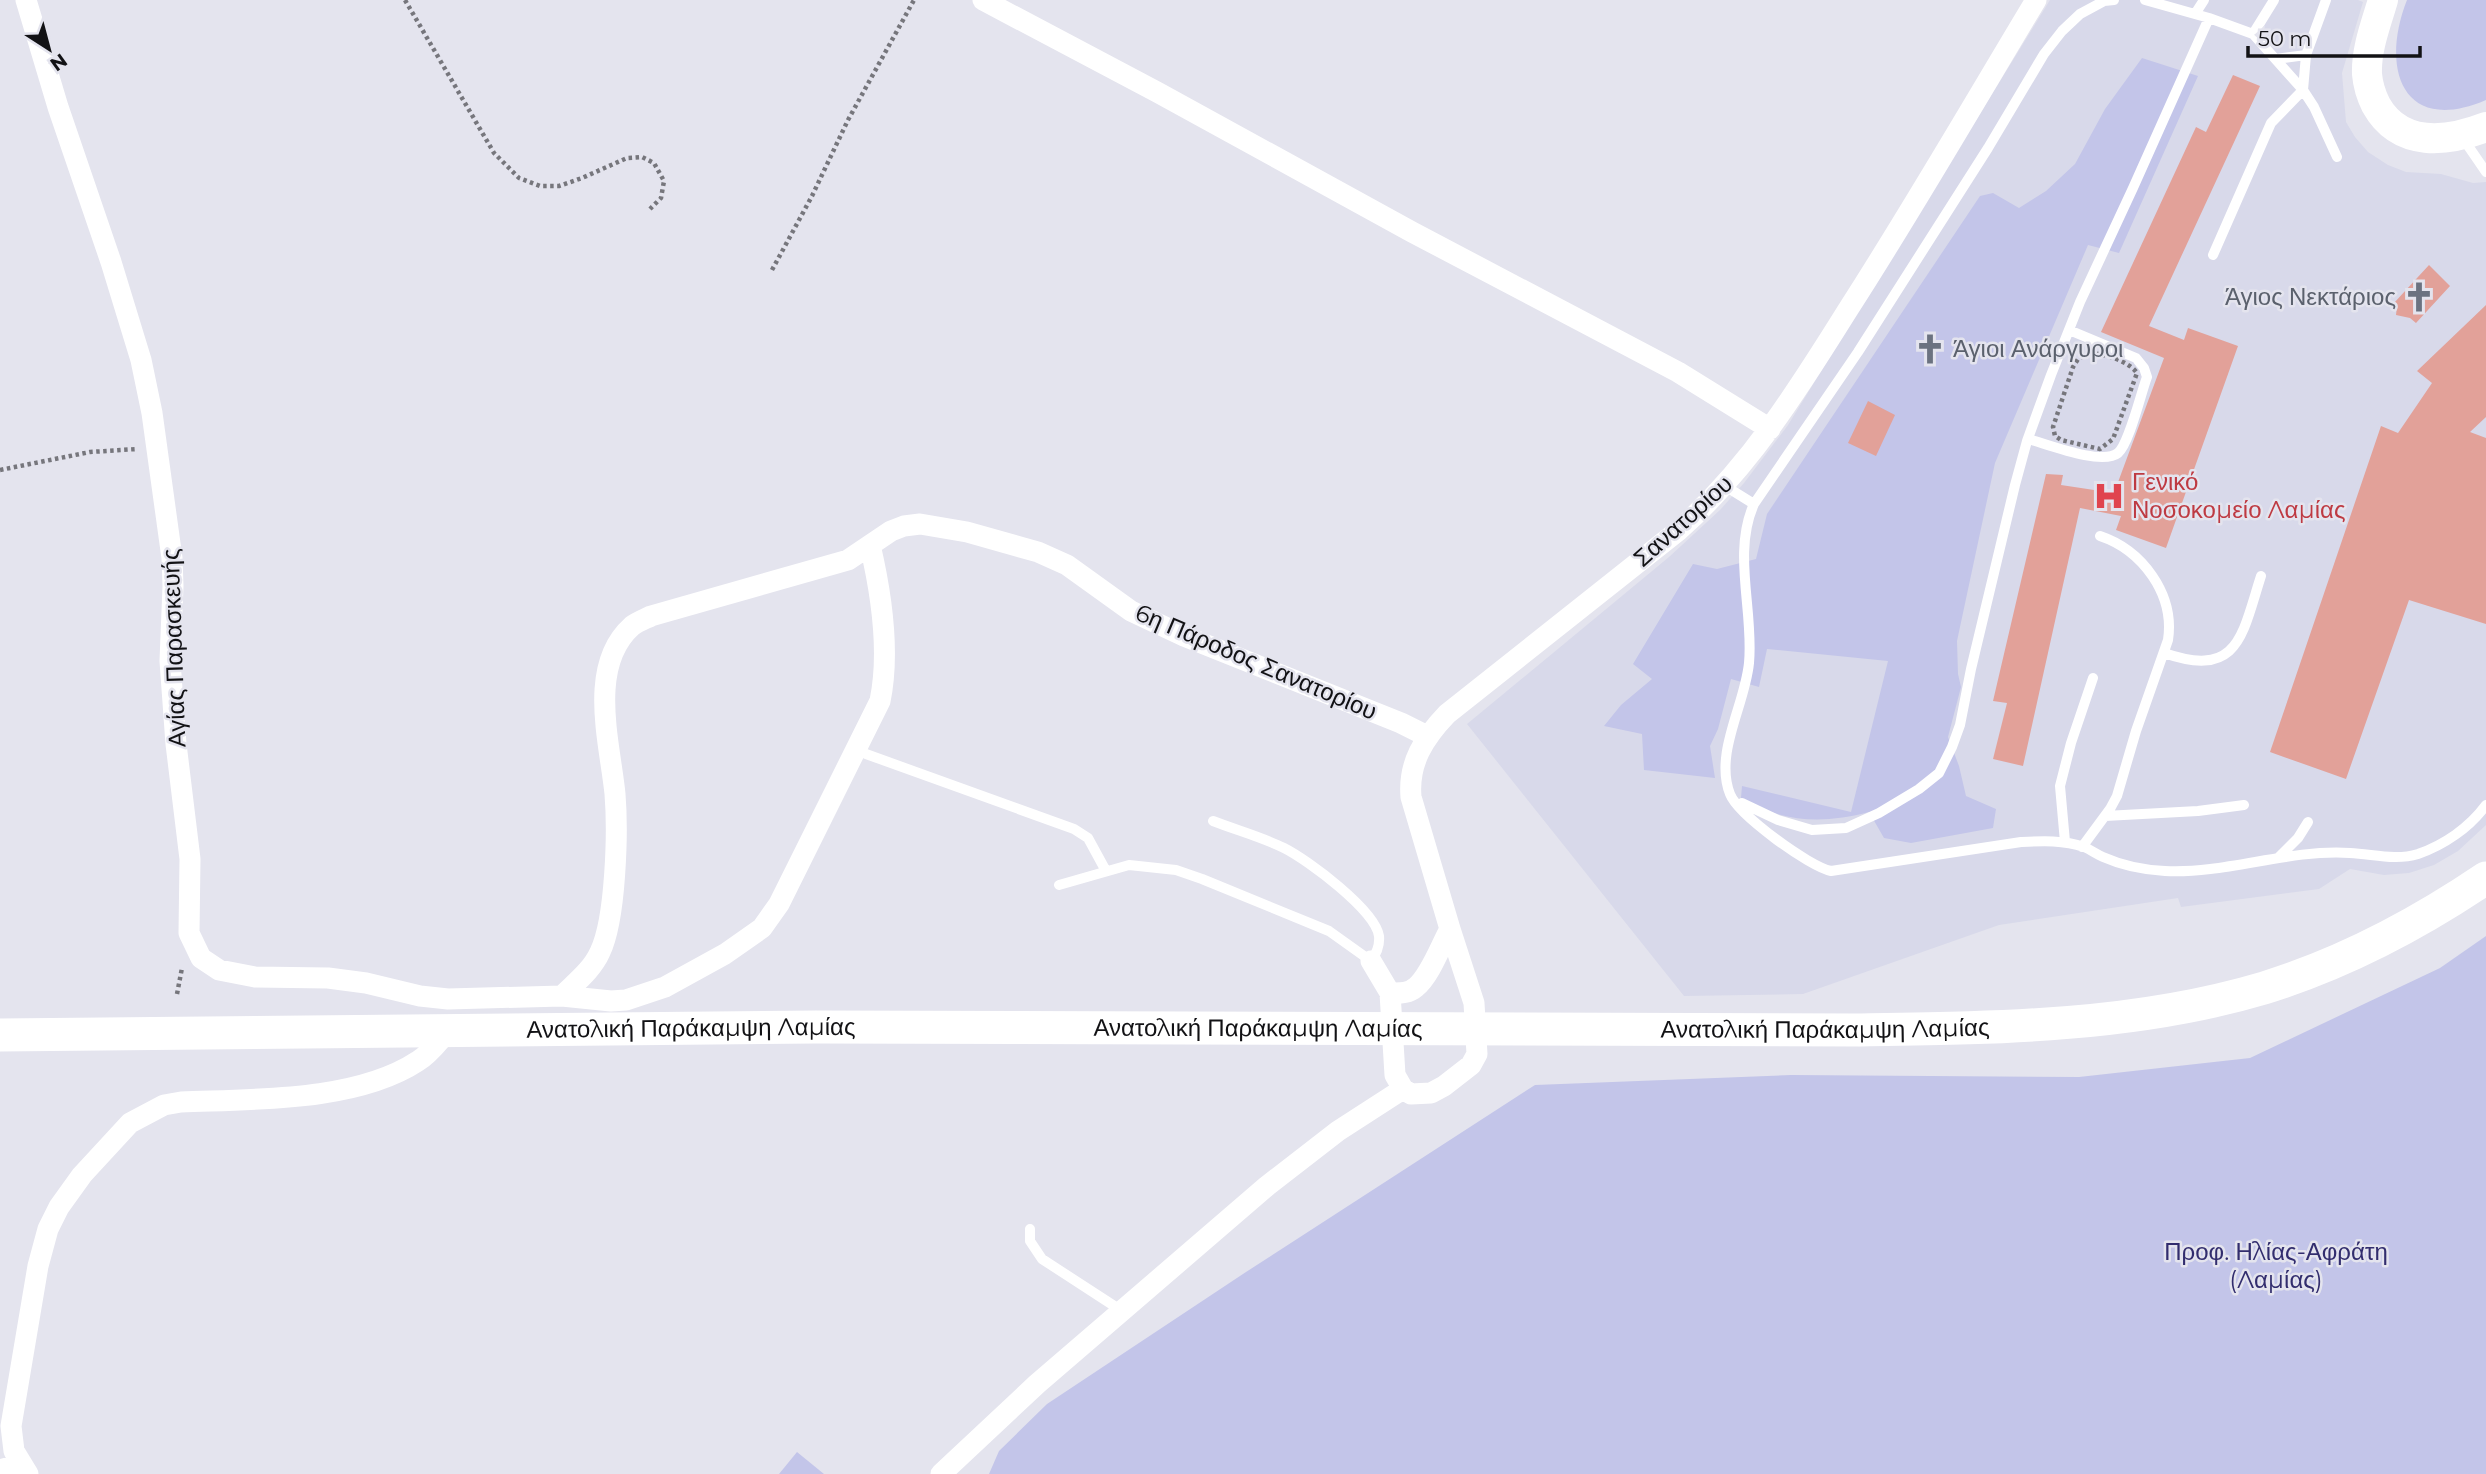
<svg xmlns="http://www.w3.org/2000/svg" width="2486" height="1474" font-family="Montserrat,sans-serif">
<rect width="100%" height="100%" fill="#e4e4ee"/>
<path fill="#d8d9ea" d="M 2050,0 L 2358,0 L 2363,2 L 2342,73 L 2346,122 L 2355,137 L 2368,152 L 2388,165 L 2406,172 L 2441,174 L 2473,183 L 2486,182 L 2486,825 L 2458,851 L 2434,865 L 2409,873 L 2384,875 L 2350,869 L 2319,889 L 2181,907 L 2178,898 L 1999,925 L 1803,994 L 1684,996 L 1467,724 L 1669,557 L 1720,510 L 1744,483 L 1788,425 Z"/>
<path fill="#c3c5e9" d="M 2407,0 L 2486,0 L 2486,100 C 2402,136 2380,68 2407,0 Z
M 2142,58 L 2198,76 L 2119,253 L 2088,245 L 1995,463 L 1957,641 L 1958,674 L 1961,687 L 1948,737 L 1959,766 L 1966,796 L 1996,809 L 1993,828 L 1911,843 L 1884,838 L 1869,812 C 1823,824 1783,823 1741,798 L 1742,786 L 1851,812 L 1888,661 L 1767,649 L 1759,687 L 1731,679 L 1718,729 L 1710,746 L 1715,778 L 1644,770 L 1642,734 L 1604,726 L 1621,705 L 1652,679 L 1633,664 L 1693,564 L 1717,569 L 1756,559 L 1767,514 L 1980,196 L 1993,193 L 2019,208 L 2046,191 L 2075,164 L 2105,109 Z
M 2486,936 L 2486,1474 L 989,1474 L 999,1451 L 1047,1404 L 1246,1272 L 1535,1085 L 1791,1075 L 2079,1077 L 2250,1058 L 2440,968 Z
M 797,1452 L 824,1474 L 779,1474 Z"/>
<path fill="#e2a199" d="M 2233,75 L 2260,86 L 2149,326 L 2184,340 L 2188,328 L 2238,346 L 2166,548 L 2116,530 L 2121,516 L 2080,508 L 2023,766 L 1993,759 L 2007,703 L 1993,701 L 2046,474 L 2063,475 L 2061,485 L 2114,493 L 2164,358 L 2101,332 L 2196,127 L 2206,132 Z
M 2429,265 L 2450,286 L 2416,323 L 2410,318 L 2396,315 L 2397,306 L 2394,303 Z
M 2486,305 L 2486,417 L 2470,432 L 2486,438 L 2486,624 L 2409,600 L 2346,779 L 2270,752 L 2381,426 L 2398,433 L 2432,383 L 2417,371 Z
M 1868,401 L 1895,415 L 1876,456 L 1848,443 Z"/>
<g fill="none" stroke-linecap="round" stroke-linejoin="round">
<path stroke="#76767c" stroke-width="4.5" stroke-dasharray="3.5 3.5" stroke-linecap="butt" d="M 405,0 L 494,153 L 519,178 L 540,186 L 559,186 L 582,178 L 627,158 L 642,157 L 654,163 L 664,181 L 661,198 L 650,209
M 772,270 L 812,196 L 848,120 L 914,0
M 2088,353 C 2102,353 2129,361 2137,373 L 2113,439 L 2100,449 L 2061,440 L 2055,436 L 2053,427 L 2073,367 L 2078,359 Z
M 0,470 L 90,452 L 137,449
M 177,994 L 182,968"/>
<path stroke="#fff" stroke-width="10" d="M 2114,0 L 2104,1 L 2080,14 L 2062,31 L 2044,54 L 1988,148 L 1858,352 L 1754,504 C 1732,553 1754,611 1749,663 C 1745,705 1714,753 1730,794 C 1738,815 1810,867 1831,871 L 2021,842 C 2043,841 2063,840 2084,847 C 2091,850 2096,854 2103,857 C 2121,865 2145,870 2165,871 C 2227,874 2287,849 2350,853 C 2373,854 2395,861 2418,854 C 2444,845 2469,828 2486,805
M 2145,0 L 2209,18 L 2253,34 L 2303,90 L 2314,107 L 2337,157
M 2195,14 L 2204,0
M 2253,34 L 2274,0
M 2276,59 L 2306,55
M 2462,137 L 2486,172
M 2213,255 L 2271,123 L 2303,90 L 2306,55 L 2326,0
M 2028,439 C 2047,444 2102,466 2118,453 C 2129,444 2141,393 2147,377 L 2144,368 L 2136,358 L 2069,330
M 1725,486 L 1754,504
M 2164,653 C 2239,679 2242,635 2261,576
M 866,754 L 1074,829 L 1088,838 L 1106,871
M 1742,803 L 1778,820 L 1812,830 L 1846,828 L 1879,813 L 1919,789 L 1939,773 L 1952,747 L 1960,725 L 1971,669 L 2015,485 L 2027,441 L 2051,375 L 2080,302 L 2133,188 L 2209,18
M 2105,816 L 2198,811 L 2244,805
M 2065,842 L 2060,786 L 2071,743 L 2093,678
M 2082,847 L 2110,809 L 2117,796 L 2136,731 L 2168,640 C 2175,594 2142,550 2100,536
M 2279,857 L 2298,838 L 2308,822
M 1059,885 L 1129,865 L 1176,870 L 1202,879 L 1329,931 L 1371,961 C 1377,953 1380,946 1379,936 C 1375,910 1308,860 1284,848 C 1262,837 1236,830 1213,821
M 1030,1229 L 1030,1241 L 1042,1259 L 1122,1311"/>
<path stroke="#fff" stroke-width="21" d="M 26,0 L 58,107 L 111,262 L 141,360 L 152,413 L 172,558 L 173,586 L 170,661 L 176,744 L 190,859 L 189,933 L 201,958 L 219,970 L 255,977 L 328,978 L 366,983 L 420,996 L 448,999 L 562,996 L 611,1001 L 626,1000 L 665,987 L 725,954 L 762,928 L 779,904 L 880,701 C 890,653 881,592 870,545
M 983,0 L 1157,92 L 1412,232 L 1678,372 L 1770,429
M 1371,961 L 1390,993 L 1395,1075 L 1403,1089
M 1390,993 C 1399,993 1408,994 1416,987 C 1430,976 1441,945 1450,929 L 1411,797 C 1408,763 1424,738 1447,714 L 1679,530 C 1750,467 1799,388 1849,308 C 1914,207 1974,103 2036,0
M 562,996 C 576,982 592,970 600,952 C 616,919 618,831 615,794 C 610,743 587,666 632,626 C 637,622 645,619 651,616 L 848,560 L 891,531 L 904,526 L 920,524 L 967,532 L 1038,552 L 1067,565 L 1131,611 L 1184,636 L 1401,723 L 1427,736
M 0,1470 L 21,1464
M 28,1474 L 14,1451 L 11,1426 L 38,1266 L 48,1229 L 59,1207 L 82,1175 L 130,1123 L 164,1105 L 181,1102 C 253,1099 356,1102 418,1061 C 430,1054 439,1041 448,1031
M 941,1474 L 1037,1384 L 1267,1186 L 1338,1131 L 1403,1089 L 1411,1094 L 1431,1093 L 1444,1086 L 1471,1065 L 1477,1054 L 1474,1003 L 1450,929"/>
<path stroke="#fff" stroke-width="30" d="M 2383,0 C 2376,24 2366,49 2367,74 C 2368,86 2371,95 2376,105 C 2400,148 2447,142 2486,127"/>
<path stroke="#fff" stroke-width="33" id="s1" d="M 0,1035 L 816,1027 L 1859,1030 C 1994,1028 2133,1027 2264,988 C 2342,964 2418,924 2486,878"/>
</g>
<defs>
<g id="church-bare" transform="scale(2.415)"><path d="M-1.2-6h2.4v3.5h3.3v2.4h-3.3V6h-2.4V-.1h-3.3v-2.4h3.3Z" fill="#6b7280" stroke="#e4e4ee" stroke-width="2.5" paint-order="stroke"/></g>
<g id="hospital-bare" transform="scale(2.415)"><path d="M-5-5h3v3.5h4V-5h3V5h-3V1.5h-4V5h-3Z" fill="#e0444e" stroke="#e4e4ee" stroke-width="2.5" paint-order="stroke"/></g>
</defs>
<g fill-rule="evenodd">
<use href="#church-bare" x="2419" y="297"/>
<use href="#church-bare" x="1930" y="349"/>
<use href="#hospital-bare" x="2109" y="496"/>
</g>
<g text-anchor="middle" stroke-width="5" stroke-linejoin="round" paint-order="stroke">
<g font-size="24" fill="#5b616d" stroke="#e4e4ee" text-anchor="end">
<text x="2396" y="305">Άγιος Νεκτάριος</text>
<text x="1953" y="357" text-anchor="start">Άγιοι Ανάργυροι</text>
</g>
<g font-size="24" fill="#be3a42" stroke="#e4e4ee" text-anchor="start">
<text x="2132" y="490">Γενικό<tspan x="2132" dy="28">Νοσοκομείο Λαμίας</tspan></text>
</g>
<g font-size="24" fill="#121215" stroke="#e4e4ee">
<text transform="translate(1683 521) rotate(-42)" y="8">Σανατορίου</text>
<text transform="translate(174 648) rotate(-92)" y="8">Αγίας Παρασκευής</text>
<text transform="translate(1256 662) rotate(23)" y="8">6η Πάροδος Σανατορίου</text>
<text dy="8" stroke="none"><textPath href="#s1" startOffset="1825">Ανατολική Παράκαμψη Λαμίας</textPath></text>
<text dy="8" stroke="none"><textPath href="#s1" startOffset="691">Ανατολική Παράκαμψη Λαμίας</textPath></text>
<text dy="8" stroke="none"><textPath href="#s1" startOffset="1258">Ανατολική Παράκαμψη Λαμίας</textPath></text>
</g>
<g font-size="24" fill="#322d6e" stroke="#e4e4ee">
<text x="2276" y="1260">Προφ. Ηλίας-Αφράτη<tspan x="2276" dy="28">(Λαμίας)</tspan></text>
</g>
</g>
<g transform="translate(49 49) rotate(144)" stroke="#e4e4ee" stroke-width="5" paint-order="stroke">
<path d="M0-5L12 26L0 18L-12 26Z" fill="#121215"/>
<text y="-10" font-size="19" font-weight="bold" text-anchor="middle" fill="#121215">N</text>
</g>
<path d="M2248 46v10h172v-10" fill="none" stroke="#121215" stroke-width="3.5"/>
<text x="2258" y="46" font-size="21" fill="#121215" stroke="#e4e4ee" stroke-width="5" paint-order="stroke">50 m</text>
</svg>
